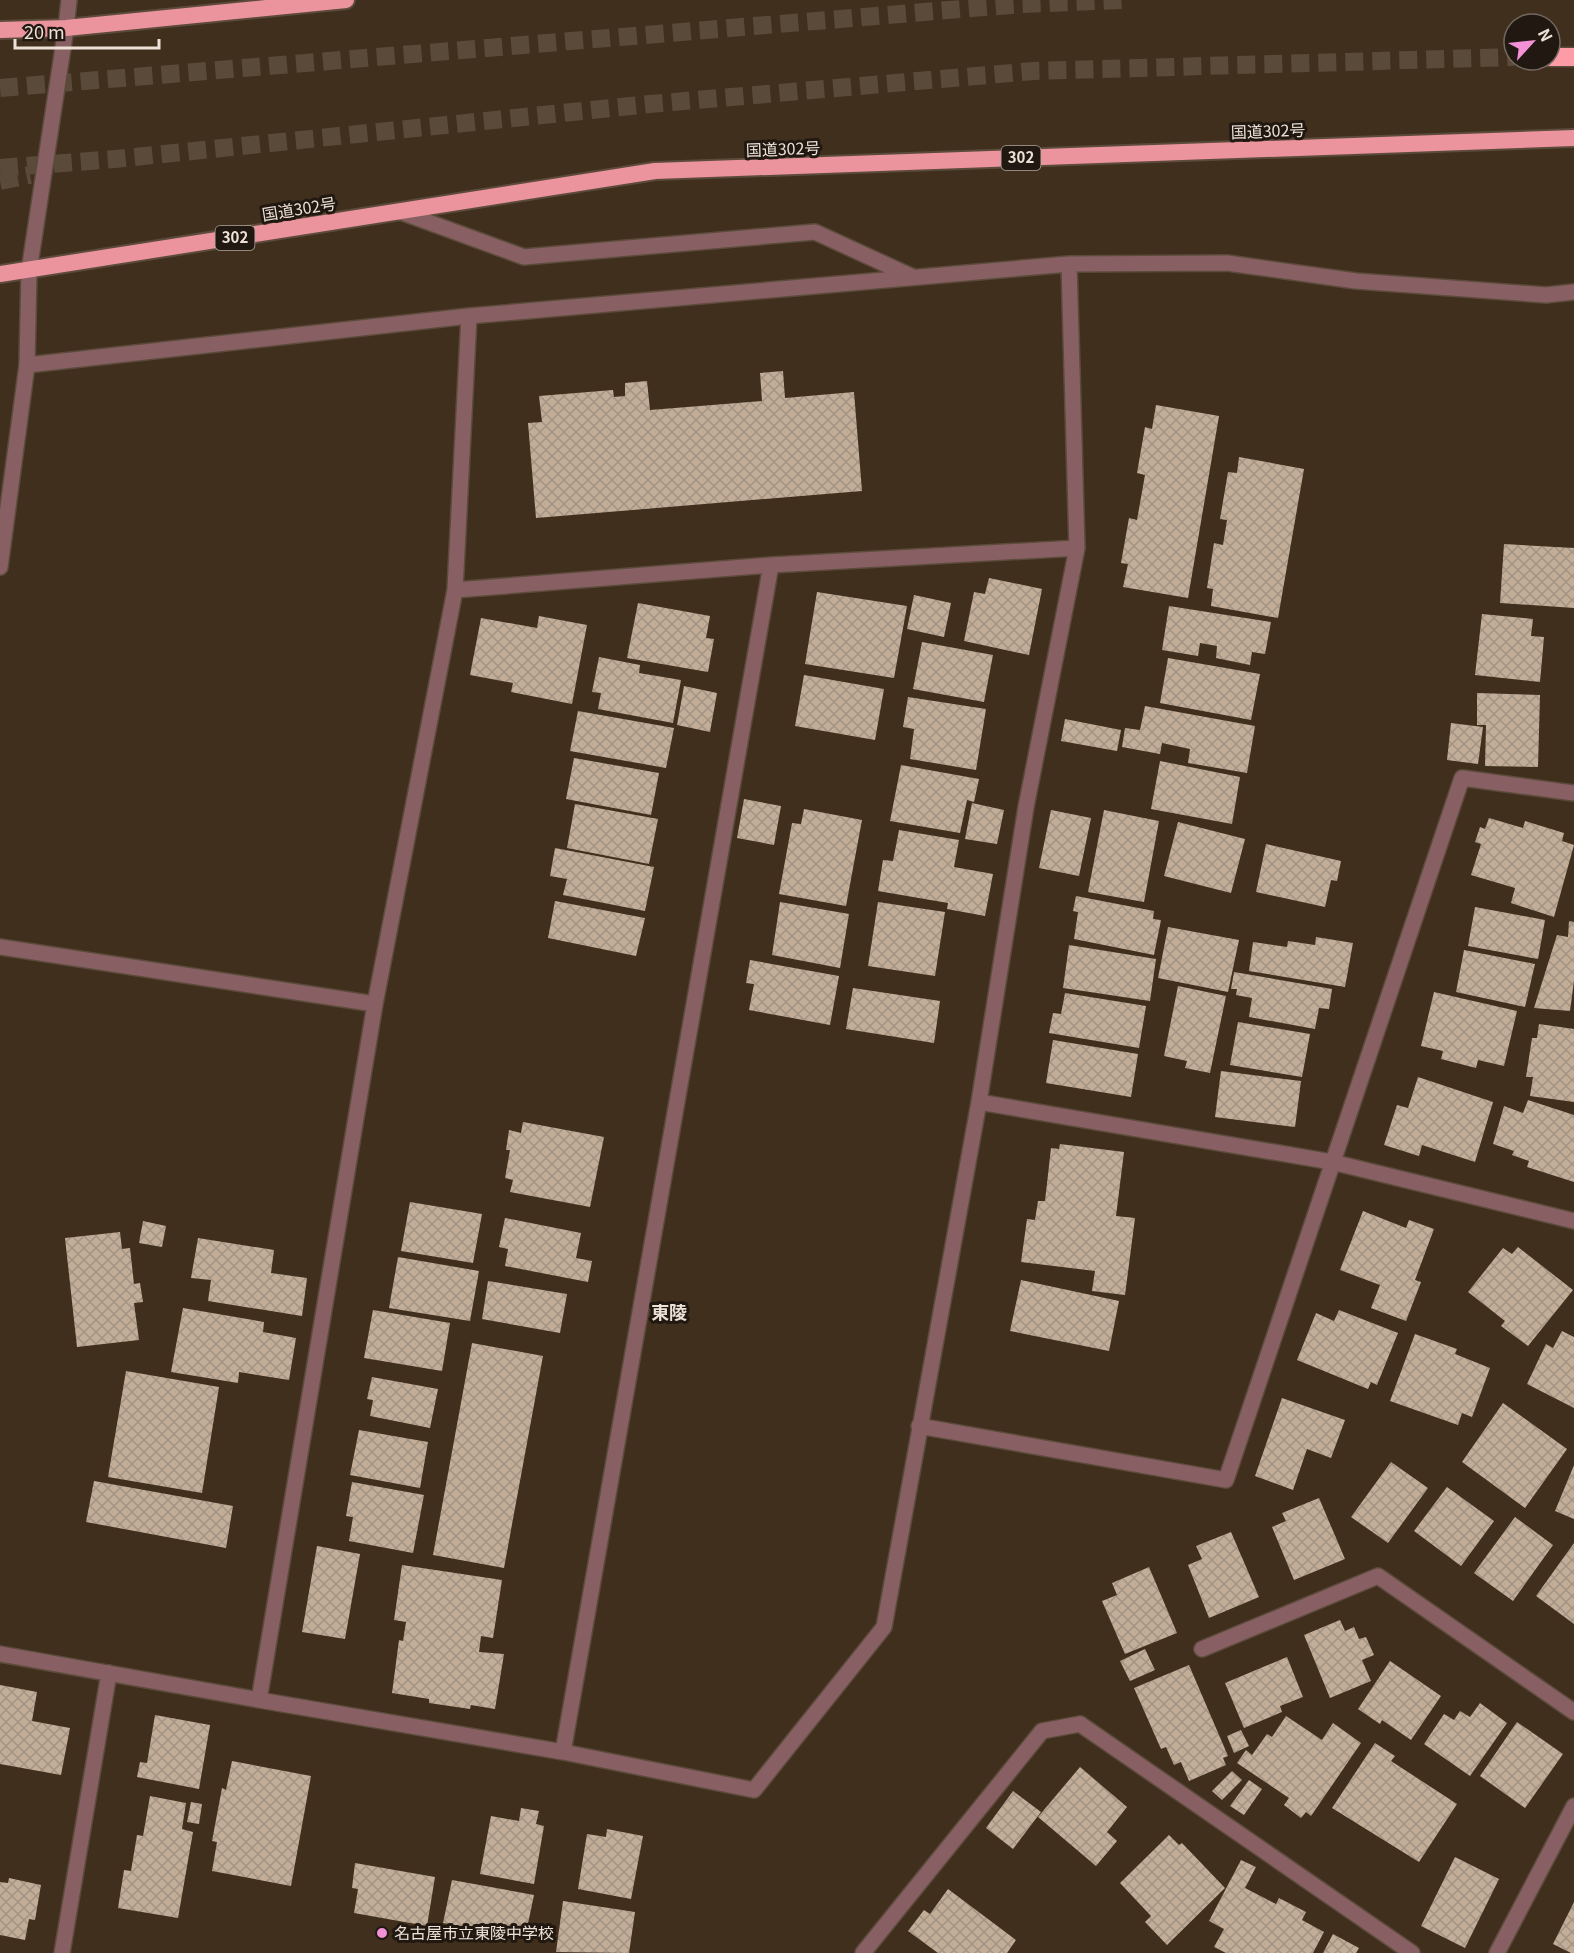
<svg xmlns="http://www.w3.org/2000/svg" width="1574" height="1953" font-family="Georgia,'Noto Sans JP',serif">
<defs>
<pattern id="building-cross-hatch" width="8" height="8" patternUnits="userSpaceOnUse" patternTransform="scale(1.5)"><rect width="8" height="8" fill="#c2ad98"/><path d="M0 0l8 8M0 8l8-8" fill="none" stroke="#a39382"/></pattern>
</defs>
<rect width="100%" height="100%" fill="#402f1d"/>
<path fill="url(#building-cross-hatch)" d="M 783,371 L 785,398 L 854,392 L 862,491 L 536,518 L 528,423 L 542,422 L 539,396 L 613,390 L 614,397 L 625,396 L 625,383 L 647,381 L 650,410 L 762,401 L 760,373 Z
M 1156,405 L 1219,416 L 1188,598 L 1123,587 L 1128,564 L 1121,563 L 1129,518 L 1137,520 L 1145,475 L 1137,473 L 1145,427 L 1152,429 Z
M 1239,457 L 1304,469 L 1278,618 L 1211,606 L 1213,589 L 1207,588 L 1214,543 L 1223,545 L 1227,520 L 1220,519 L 1228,472 L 1237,473 Z
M 1504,544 L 1574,548 L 1574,608 L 1500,603 Z
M 989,578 L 1042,589 L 1029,655 L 964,641 L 974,592 L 985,594 Z
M 817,592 L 907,606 L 894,678 L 805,664 Z
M 914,595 L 951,603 L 944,637 L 907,629 Z
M 638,603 L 710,616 L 706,638 L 714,639 L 708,672 L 627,658 Z
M 1169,606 L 1271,622 L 1265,654 L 1252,652 L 1250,665 L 1216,658 L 1217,646 L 1200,643 L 1198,656 L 1162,650 Z
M 1482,614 L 1533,619 L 1531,636 L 1544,637 L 1540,682 L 1475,675 Z
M 539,616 L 587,625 L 572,704 L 511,692 L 513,683 L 470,675 L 481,618 L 537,628 Z
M 922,642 L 993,655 L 984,702 L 913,689 Z
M 599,657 L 640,665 L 639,673 L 681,680 L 673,723 L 598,709 L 601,693 L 592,692 Z
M 1168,658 L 1260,674 L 1251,720 L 1160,703 Z
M 804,675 L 884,689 L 875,740 L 795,726 Z
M 684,686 L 717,693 L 710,732 L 677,725 Z
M 1477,693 L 1540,695 L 1538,767 L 1485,766 L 1486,725 L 1477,725 Z
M 908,697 L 986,709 L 976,770 L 910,759 L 914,729 L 903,727 Z
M 1145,706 L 1255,726 L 1247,773 L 1188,763 L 1190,749 L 1162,743 L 1160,754 L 1122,747 L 1125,728 L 1140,730 Z
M 578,711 L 674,728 L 666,768 L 570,751 Z
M 1065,719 L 1121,730 L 1117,751 L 1061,741 Z
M 1451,723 L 1483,727 L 1478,764 L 1447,760 Z
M 574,758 L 659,773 L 651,815 L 566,799 Z
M 1160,761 L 1240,777 L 1232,824 L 1151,809 Z
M 901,765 L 979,779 L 974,802 L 967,800 L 960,833 L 890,821 Z
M 744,799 L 781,806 L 774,845 L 737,838 Z
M 972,803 L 1004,810 L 997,844 L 965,839 Z
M 575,804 L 658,819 L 649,864 L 567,848 Z
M 804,809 L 862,820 L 846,906 L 779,894 L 792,823 L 801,824 Z
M 1051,810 L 1091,818 L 1079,876 L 1039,868 Z
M 1104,810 L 1159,821 L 1144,902 L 1088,892 Z
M 1489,818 L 1523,828 L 1525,821 L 1564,833 L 1562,841 L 1574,845 L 1554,917 L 1511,903 L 1515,888 L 1471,875 L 1481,844 L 1475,842 L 1480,827 L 1485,829 Z
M 1178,822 L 1245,839 L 1231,893 L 1164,876 Z
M 899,830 L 959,840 L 954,867 L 993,874 L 985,916 L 947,909 L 948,903 L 878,891 L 883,860 L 893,861 Z
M 1266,844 L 1341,861 L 1337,881 L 1331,880 L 1325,907 L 1256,892 Z
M 555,848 L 654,867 L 645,911 L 563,895 L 567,879 L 550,876 Z
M 1076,896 L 1154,911 L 1153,919 L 1161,920 L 1154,955 L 1074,939 L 1078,912 L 1073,911 Z
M 555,901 L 645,918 L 636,956 L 548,938 Z
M 780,902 L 849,914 L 840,968 L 772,955 Z
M 878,902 L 945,912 L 935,976 L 868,966 Z
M 1475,907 L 1545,920 L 1538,959 L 1468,946 Z
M 1569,921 L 1574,922 L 1574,981 L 1570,1011 L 1534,1008 L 1557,935 L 1568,937 Z
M 1168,927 L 1239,940 L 1228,992 L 1158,978 Z
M 1316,937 L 1353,943 L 1345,987 L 1249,971 L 1253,942 L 1287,947 L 1288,941 L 1315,945 Z
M 1069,945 L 1156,959 L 1150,1001 L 1063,988 Z
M 1464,950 L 1535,964 L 1525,1007 L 1456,992 Z
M 750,960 L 839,976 L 830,1025 L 749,1010 L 754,984 L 746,983 Z
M 1234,972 L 1332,989 L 1329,1009 L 1319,1008 L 1315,1029 L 1249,1017 L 1252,998 L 1236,995 L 1237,989 L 1231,989 Z
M 1178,986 L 1226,996 L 1210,1073 L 1185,1068 L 1187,1061 L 1164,1056 Z
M 853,988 L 940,1001 L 934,1043 L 846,1029 Z
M 1434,992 L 1517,1011 L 1504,1066 L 1478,1060 L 1476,1068 L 1441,1059 L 1443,1051 L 1421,1046 Z
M 1065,993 L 1146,1006 L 1139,1048 L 1049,1033 L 1053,1013 L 1061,1014 Z
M 1238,1022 L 1310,1034 L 1302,1077 L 1230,1065 Z
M 1539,1024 L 1574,1029 L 1574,1102 L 1530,1096 L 1533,1077 L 1526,1077 L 1532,1038 L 1537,1038 Z
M 1053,1040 L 1138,1054 L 1131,1097 L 1046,1083 Z
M 1221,1071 L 1301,1081 L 1295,1127 L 1215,1117 Z
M 1418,1077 L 1493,1102 L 1475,1162 L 1422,1145 L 1419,1156 L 1384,1145 L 1397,1105 L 1408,1108 Z
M 1528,1100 L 1574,1115 L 1574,1182 L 1527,1167 L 1529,1161 L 1512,1155 L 1514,1151 L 1493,1144 L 1504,1106 L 1523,1113 Z
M 523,1122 L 604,1137 L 590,1207 L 510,1192 L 513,1180 L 505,1178 L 510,1150 L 506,1150 L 509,1130 L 521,1133 Z
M 1060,1144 L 1124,1152 L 1116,1216 L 1135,1218 L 1125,1295 L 1092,1291 L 1095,1271 L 1021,1262 L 1027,1219 L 1035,1220 L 1038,1201 L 1045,1201 L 1051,1148 L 1059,1149 Z
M 410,1202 L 482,1214 L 473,1263 L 401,1251 Z
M 1363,1211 L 1406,1228 L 1409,1220 L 1434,1229 L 1415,1280 L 1421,1282 L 1406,1321 L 1371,1308 L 1380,1285 L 1340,1270 Z
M 505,1218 L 581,1233 L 576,1258 L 592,1261 L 588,1282 L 505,1266 L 508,1249 L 499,1247 Z
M 143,1221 L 166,1226 L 162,1247 L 139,1243 Z
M 120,1232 L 122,1249 L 130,1248 L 134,1284 L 140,1283 L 143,1302 L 134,1303 L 139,1340 L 77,1347 L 65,1238 Z
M 198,1238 L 274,1250 L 271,1273 L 307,1278 L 302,1316 L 208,1301 L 211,1280 L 191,1278 Z
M 1518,1247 L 1573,1290 L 1528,1346 L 1501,1326 L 1505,1321 L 1468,1292 L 1503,1248 L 1512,1254 Z
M 398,1257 L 479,1271 L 470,1321 L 389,1308 Z
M 1021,1280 L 1119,1301 L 1109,1351 L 1010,1331 Z
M 488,1281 L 567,1294 L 560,1333 L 482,1319 Z
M 183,1308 L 264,1322 L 263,1332 L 296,1338 L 289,1380 L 239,1372 L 238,1383 L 171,1372 Z
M 373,1310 L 450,1323 L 442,1371 L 364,1358 Z
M 1339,1310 L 1398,1333 L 1377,1385 L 1371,1382 L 1368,1389 L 1297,1360 L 1316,1313 L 1334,1321 Z
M 1562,1331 L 1574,1337 L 1574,1408 L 1527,1384 L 1546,1344 L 1553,1348 Z
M 1415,1334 L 1457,1349 L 1455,1354 L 1490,1368 L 1472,1417 L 1462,1413 L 1458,1425 L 1390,1401 Z
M 472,1343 L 543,1356 L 504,1568 L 433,1555 Z
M 126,1371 L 219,1387 L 202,1493 L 108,1477 Z
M 372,1377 L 438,1389 L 430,1428 L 370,1416 L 373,1400 L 367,1399 Z
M 1282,1398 L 1345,1420 L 1331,1458 L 1307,1449 L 1293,1490 L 1255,1476 Z
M 1503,1403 L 1567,1449 L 1525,1508 L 1462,1462 Z
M 359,1430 L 428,1442 L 420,1488 L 350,1475 Z
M 1391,1462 L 1428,1488 L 1388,1543 L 1351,1517 Z
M 1574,1465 L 1574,1519 L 1555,1511 Z
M 94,1481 L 233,1506 L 226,1548 L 86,1522 Z
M 352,1482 L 424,1495 L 413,1553 L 349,1541 L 353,1517 L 346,1516 Z
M 1447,1487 L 1494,1521 L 1461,1566 L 1414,1531 Z
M 1319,1498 L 1345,1559 L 1294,1580 L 1272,1527 L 1286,1521 L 1282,1513 Z
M 1515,1517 L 1553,1545 L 1513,1601 L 1474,1573 Z
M 1231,1532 L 1259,1597 L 1209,1618 L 1188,1565 L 1202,1559 L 1196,1546 Z
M 1574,1543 L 1574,1624 L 1536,1596 Z
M 317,1546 L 360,1554 L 345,1639 L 302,1632 Z
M 402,1565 L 502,1580 L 493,1638 L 481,1636 L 479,1652 L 504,1654 L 495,1709 L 471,1705 L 470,1709 L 429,1703 L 429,1699 L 392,1693 L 399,1640 L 403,1641 L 406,1622 L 394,1620 Z
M 1149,1567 L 1177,1633 L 1125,1654 L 1102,1601 L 1117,1595 L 1112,1583 Z
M 1340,1620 L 1345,1631 L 1354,1627 L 1359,1639 L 1366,1637 L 1374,1655 L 1362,1660 L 1371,1681 L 1330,1698 L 1304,1635 Z
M 1145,1649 L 1155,1670 L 1130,1681 L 1120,1661 Z
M 1287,1657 L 1303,1697 L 1280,1706 L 1282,1712 L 1244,1728 L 1225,1683 Z
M 1390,1661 L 1441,1696 L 1411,1740 L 1382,1720 L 1380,1724 L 1358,1709 Z
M 1189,1665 L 1228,1756 L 1223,1758 L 1226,1765 L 1189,1781 L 1181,1762 L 1174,1765 L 1166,1747 L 1161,1749 L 1134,1688 Z
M 0,1685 L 37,1692 L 32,1721 L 70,1728 L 61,1775 L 0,1764 Z
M 1480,1703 L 1507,1723 L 1470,1776 L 1424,1744 L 1444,1714 L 1454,1720 L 1460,1711 L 1470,1717 Z
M 155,1715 L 210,1725 L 199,1789 L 137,1777 L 140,1762 L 147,1763 Z
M 1286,1716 L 1322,1740 L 1333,1723 L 1361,1743 L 1311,1816 L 1306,1812 L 1301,1818 L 1284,1805 L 1289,1798 L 1237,1763 L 1246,1750 L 1252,1755 L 1267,1734 L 1272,1737 Z
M 1517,1722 L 1563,1754 L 1525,1808 L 1480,1776 Z
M 1241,1730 L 1249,1746 L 1234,1753 L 1227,1736 Z
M 1375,1743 L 1395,1756 L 1391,1761 L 1457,1804 L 1419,1862 L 1332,1808 Z
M 232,1761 L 311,1776 L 291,1886 L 212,1871 L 217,1842 L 212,1841 L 222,1788 L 226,1790 Z
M 1080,1767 L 1127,1807 L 1107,1832 L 1117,1841 L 1096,1866 L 1038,1817 Z
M 1232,1771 L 1242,1780 L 1222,1800 L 1212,1791 Z
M 1249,1780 L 1262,1789 L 1244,1815 L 1230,1806 Z
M 1013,1791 L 1041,1812 L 1013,1849 L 986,1828 Z
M 150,1796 L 186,1803 L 182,1829 L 193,1832 L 178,1918 L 118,1908 L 124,1870 L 131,1871 L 137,1835 L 143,1836 Z
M 191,1802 L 202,1804 L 199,1824 L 187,1822 Z
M 521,1808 L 539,1811 L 536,1824 L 544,1826 L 534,1884 L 480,1874 L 491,1816 L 519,1821 Z
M 607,1829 L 643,1836 L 631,1899 L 578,1889 L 587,1834 L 606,1837 Z
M 1169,1835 L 1179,1845 L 1182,1843 L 1225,1888 L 1167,1945 L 1145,1922 L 1151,1916 L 1120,1883 Z
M 1455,1857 L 1499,1879 L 1465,1948 L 1421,1926 Z
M 1241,1860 L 1256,1867 L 1245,1888 L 1276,1904 L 1279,1898 L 1306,1912 L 1302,1920 L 1324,1932 L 1313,1953 L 1226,1953 L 1214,1947 L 1224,1929 L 1209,1921 Z
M 355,1863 L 435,1877 L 427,1926 L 354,1913 L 358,1889 L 352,1888 Z
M 9,1878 L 41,1885 L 35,1920 L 29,1919 L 25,1940 L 0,1935 L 0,1882 L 8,1883 Z
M 452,1880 L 534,1895 L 525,1938 L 443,1923 Z
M 948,1889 L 1016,1940 L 1007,1953 L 938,1953 L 908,1931 L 924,1910 L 930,1914 Z
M 563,1901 L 635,1912 L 629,1953 L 556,1952 Z
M 1574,1902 L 1574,1953 L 1571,1953 L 1553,1944 Z
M 1333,1934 L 1359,1948 L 1356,1953 L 1323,1953 Z"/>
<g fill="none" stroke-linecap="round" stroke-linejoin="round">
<path stroke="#5a4a39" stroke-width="18" stroke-dasharray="18 9" stroke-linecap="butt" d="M 0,88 L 1022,4 L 1122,0
M 0,168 L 115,159 L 650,104 L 1034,71 L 1514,57
M 0,181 L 30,175"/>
<g stroke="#5c4b3b" stroke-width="18">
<path id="service" d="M 1080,1724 L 1412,1953"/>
</g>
<g stroke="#5c4b3b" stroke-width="18">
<path id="minor" d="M 66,28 L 69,0
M 398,211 L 524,257 L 815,232 L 913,277
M 469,316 L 455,590 L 375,1004 L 259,1700 L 563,1752 L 754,1790 L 884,1627 L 979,1102 L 1026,807 L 1077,548 L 1069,264 L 1227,263 L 1356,281 L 1546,295 L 1574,292
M 27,365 L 469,316 L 1069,264
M 455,590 L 771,565 L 1077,548
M 0,947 L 375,1004
M 979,1102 L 1332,1162 L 1574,1221
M 919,1426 L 1226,1480 L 1462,778 L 1574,793
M 1202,1649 L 1378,1576 L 1574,1712
M 0,1654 L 259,1700
M 563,1752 L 771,565
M 62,1953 L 109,1673
M 863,1953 L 1042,1731 L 1080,1724
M 1497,1953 L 1574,1806"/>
</g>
<g stroke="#5c4b3b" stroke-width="18">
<path id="tertiary" d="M 0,567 L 27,365 L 29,271 L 66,28"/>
</g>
<g stroke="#5c4b3b" stroke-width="20">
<path id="trunk" d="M 0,30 L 66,28 L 346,0
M 0,274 L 655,171 L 1574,138"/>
</g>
<g stroke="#5c4b3b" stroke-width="21">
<path id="motorway" d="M 1550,57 L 1574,57"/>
</g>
<use href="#service" stroke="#886064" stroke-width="15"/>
<use href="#minor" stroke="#886064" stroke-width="15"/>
<use href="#tertiary" stroke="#886064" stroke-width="15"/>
<use href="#trunk" stroke="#ec949e" stroke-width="16"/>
<use href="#motorway" stroke="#fd9ca7" stroke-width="18"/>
</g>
<circle fill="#f391d6" stroke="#211911" stroke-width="2" cx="382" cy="1933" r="6"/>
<g text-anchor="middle" stroke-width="6" stroke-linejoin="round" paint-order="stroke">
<g fill="#211911" stroke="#b0a59c" stroke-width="1.5">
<rect x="1001.5" y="146" width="39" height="24" rx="4.5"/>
<rect x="215.5" y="226" width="39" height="24" rx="4.5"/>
</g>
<g font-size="15" font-weight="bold" fill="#ede1d7">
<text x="1021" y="163">302</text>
<text x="235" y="243">302</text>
</g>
<g font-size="16" fill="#ede1d7" stroke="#211911">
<text transform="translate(1268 131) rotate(-2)" y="6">国道302号</text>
<text transform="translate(783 149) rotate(-2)" y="6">国道302号</text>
<text transform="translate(299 209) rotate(-9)" y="6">国道302号</text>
</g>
<g font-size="16" fill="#ede1d7" stroke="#211911" text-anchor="start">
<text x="394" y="1939">名古屋市立東陵中学校</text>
</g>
<g font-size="18" font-weight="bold" fill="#ede1d7" stroke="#211911">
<text x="669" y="1319">東陵</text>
</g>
</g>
<g transform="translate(1532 42) rotate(63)"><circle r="28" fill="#211911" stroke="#736960" stroke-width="1.5"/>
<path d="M0-4.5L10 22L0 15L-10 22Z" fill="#f391d6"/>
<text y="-9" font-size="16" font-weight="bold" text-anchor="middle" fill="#ede1d7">N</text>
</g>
<path d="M15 39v9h144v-9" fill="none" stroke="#ede1d7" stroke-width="3"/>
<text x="24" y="39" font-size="18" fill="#ede1d7" stroke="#211911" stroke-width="4.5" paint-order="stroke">20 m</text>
</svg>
